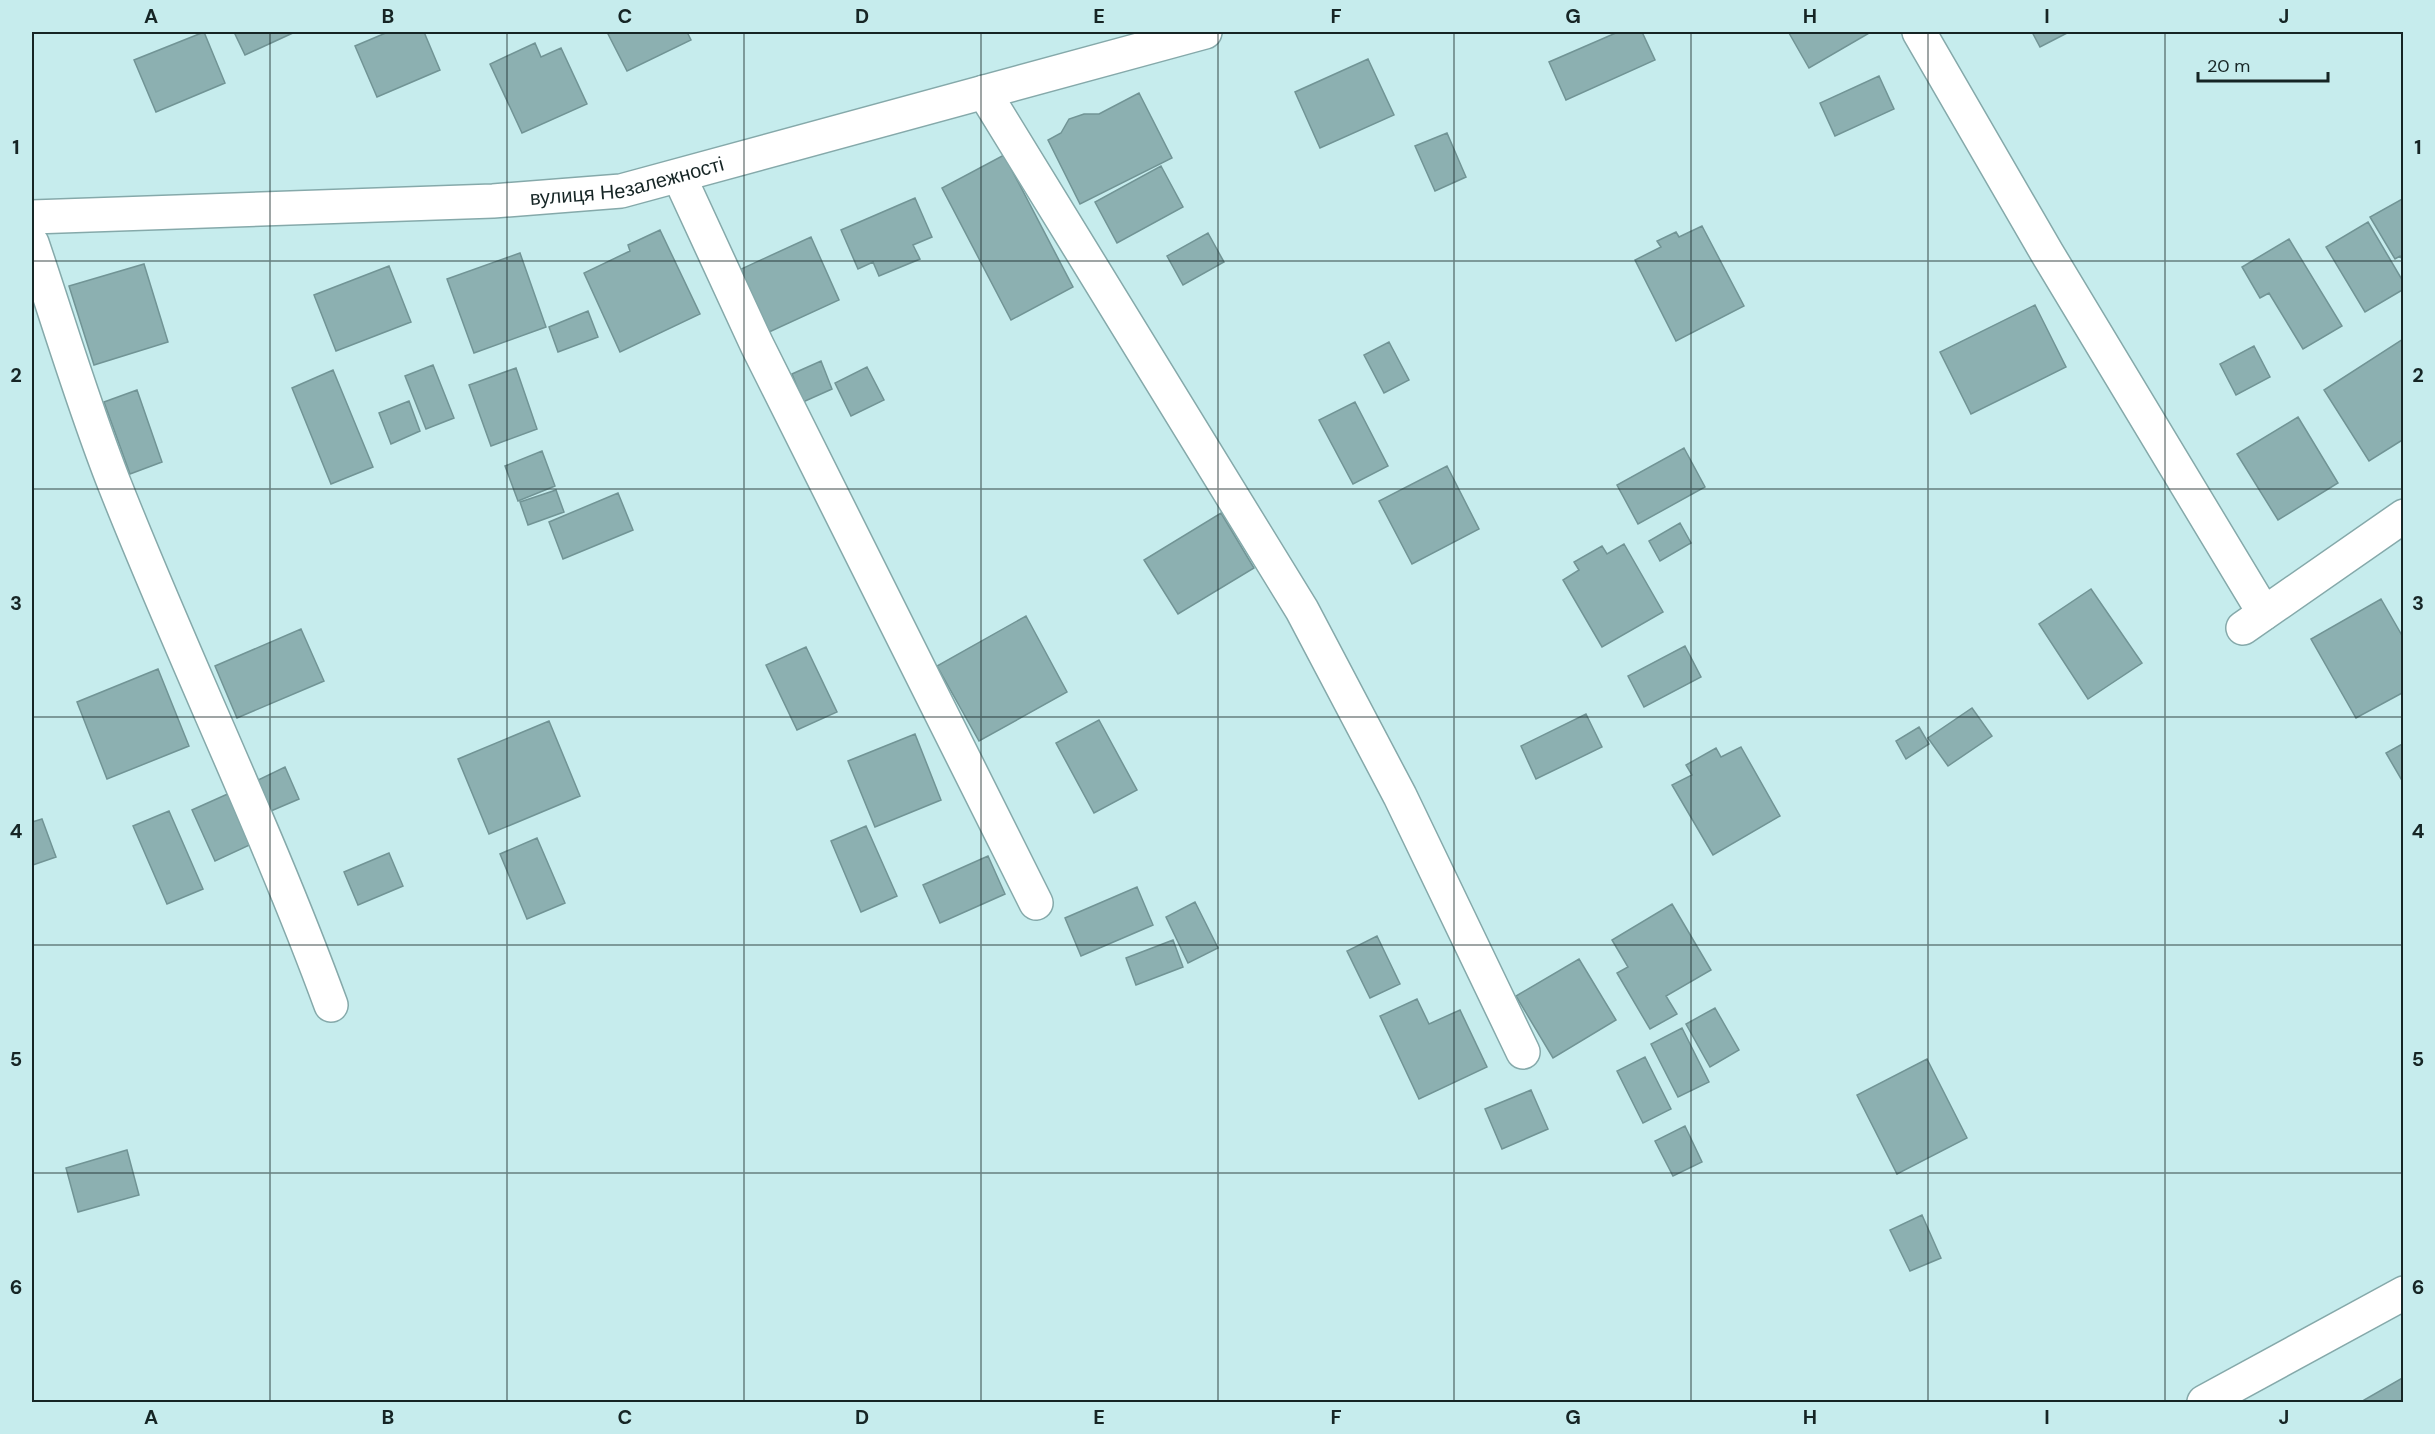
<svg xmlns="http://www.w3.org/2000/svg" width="2435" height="1434" font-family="'DM Sans',sans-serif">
<rect width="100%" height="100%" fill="#c6eced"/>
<path fill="#8cb0b1" stroke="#719495" stroke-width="1.5" d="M 204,32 L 225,83 L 156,112 L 134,60 Z
M 234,32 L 295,32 L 245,55 Z
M 388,32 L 424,32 L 440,70 L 377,97 L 355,46 Z
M 607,32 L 687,32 L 691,40 L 627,71 Z
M 1618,32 L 1642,32 L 1655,60 L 1566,100 L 1549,62 Z
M 1792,32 L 1871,32 L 1809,68 L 1789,33 Z
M 2032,32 L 2069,32 L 2040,47 Z
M 535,43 L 541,57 L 561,48 L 587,104 L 522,133 L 490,64 Z
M 1368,59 L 1394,115 L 1320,148 L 1295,92 Z
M 1879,76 L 1894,109 L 1835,136 L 1820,103 Z
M 1139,93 L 1172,158 L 1080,204 L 1048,140 L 1061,133 L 1069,119 L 1084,114 L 1099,114 Z
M 1447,133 L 1466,177 L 1435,191 L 1415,146 Z
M 1004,155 L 1073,287 L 1011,320 L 942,188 Z
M 1161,166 L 1183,207 L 1117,243 L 1095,202 Z
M 915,198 L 932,237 L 913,245 L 920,259 L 879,276 L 873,262 L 858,269 L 841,230 Z
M 2404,198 L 2404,262 L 2400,256 L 2395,259 L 2370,217 Z
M 2368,222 L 2404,283 L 2404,289 L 2365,312 L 2326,247 Z
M 1702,226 L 1744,306 L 1676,341 L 1635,260 L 1661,247 L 1657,241 L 1676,232 L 1679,237 Z
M 660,230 L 700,314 L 620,352 L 584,273 L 630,251 L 628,245 Z
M 1208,233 L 1224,262 L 1183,285 L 1167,256 Z
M 811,237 L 839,300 L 767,333 L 739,270 Z
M 2289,239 L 2342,326 L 2303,349 L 2269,293 L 2260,298 L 2242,267 Z
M 520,253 L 546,327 L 474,353 L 447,279 Z
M 144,264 L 168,342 L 94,365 L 69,286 Z
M 389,266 L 411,322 L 336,351 L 314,295 Z
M 2035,305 L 2066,367 L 1971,414 L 1940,352 Z
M 588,311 L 598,337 L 558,352 L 549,327 Z
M 2403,339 L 2404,439 L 2369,461 L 2324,390 Z
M 1389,342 L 1409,380 L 1384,393 L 1364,355 Z
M 2254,346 L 2270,377 L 2236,395 L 2220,364 Z
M 821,361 L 832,389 L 803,402 L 792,374 Z
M 433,365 L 454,418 L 426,429 L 405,376 Z
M 867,367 L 884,400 L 851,416 L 835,383 Z
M 516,368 L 537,429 L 491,446 L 469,385 Z
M 333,370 L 373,467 L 331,484 L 292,388 Z
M 137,390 L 162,462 L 130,474 L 104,402 Z
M 409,401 L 420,431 L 391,444 L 379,413 Z
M 1355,402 L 1388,466 L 1353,484 L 1319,420 Z
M 2298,417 L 2338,483 L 2278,520 L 2237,454 Z
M 1684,448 L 1705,487 L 1638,524 L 1617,485 Z
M 542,451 L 555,486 L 518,501 L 505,466 Z
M 1447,466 L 1479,529 L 1412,564 L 1379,501 Z
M 556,490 L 564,512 L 528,525 L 520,502 Z
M 618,493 L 633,530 L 563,559 L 549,522 Z
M 1221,513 L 1254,568 L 1178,614 L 1144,560 Z
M 1680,523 L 1691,543 L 1660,561 L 1649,541 Z
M 1624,544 L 1663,612 L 1602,647 L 1563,580 L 1579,570 L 1574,562 L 1602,546 L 1607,554 Z
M 2091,589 L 2142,663 L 2088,699 L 2039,624 Z
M 2381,599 L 2404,639 L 2404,692 L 2356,718 L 2311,639 Z
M 1026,616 L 1067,692 L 979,741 L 937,666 Z
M 301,629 L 324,681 L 237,718 L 215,666 Z
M 1685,646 L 1701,677 L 1644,707 L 1628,676 Z
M 806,647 L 837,712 L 797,730 L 766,665 Z
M 158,669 L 189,746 L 107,779 L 77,702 Z
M 1972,708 L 1992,736 L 1948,766 L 1928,738 Z
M 1586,714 L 1602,747 L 1536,779 L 1521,746 Z
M 1099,720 L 1137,790 L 1094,813 L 1056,743 Z
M 549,721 L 580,796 L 489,834 L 458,759 Z
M 1919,727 L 1929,744 L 1906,759 L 1896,741 Z
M 915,734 L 941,800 L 875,827 L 848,761 Z
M 2404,743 L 2404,784 L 2386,753 Z
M 1741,747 L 1780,816 L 1713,855 L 1672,785 L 1692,775 L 1686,765 L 1716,748 L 1721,757 Z
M 285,767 L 299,799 L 271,811 L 258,780 Z
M 232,792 L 254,843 L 215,861 L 192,810 Z
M 169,811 L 203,889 L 167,904 L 133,826 Z
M 42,819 L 56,857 L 33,865 L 32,822 Z
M 866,826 L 897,896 L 861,912 L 831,841 Z
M 537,838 L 565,903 L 527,919 L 500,854 Z
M 389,853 L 403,886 L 358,905 L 344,872 Z
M 988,856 L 1005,894 L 940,923 L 923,885 Z
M 1137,887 L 1153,925 L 1081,956 L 1065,918 Z
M 1195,902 L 1218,948 L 1188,963 L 1166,917 Z
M 1672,904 L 1711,970 L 1666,996 L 1677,1014 L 1650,1029 L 1617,973 L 1628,967 L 1612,940 Z
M 1377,936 L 1400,984 L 1370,998 L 1347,951 Z
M 1173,940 L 1183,967 L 1136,985 L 1126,958 Z
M 1579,959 L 1616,1020 L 1553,1058 L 1516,996 Z
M 1417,999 L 1429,1024 L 1460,1010 L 1487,1067 L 1419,1099 L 1380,1016 Z
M 1715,1008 L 1739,1050 L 1710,1067 L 1686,1024 Z
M 1682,1028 L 1709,1082 L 1678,1097 L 1651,1044 Z
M 1645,1057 L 1671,1109 L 1643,1123 L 1617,1071 Z
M 1927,1059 L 1967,1138 L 1897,1174 L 1857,1095 Z
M 1531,1090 L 1548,1129 L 1502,1149 L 1485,1109 Z
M 1685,1126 L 1702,1162 L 1673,1176 L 1655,1141 Z
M 127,1150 L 139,1195 L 78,1212 L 66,1168 Z
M 1922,1215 L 1941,1258 L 1910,1271 L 1890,1230 Z
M 2404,1377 L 2404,1402 L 2365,1402 L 2364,1400 Z"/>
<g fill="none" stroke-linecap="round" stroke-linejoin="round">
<g stroke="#85a9aa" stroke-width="36">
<g id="minor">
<path d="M 1919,32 L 2047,253 L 2264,613"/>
<path d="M 984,92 L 1302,610 L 1400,796 L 1523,1052"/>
<path d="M 679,176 L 757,345 L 1036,903"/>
<path id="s1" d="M 32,217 L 493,201 L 621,191 L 1205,32"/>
<path d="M 32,243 C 59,323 83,404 114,483 C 183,658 266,828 331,1005"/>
<path d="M 2243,628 L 2404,516"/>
<path d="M 2204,1402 L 2404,1293"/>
</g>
</g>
<use href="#minor" stroke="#fff" stroke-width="33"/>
</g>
<path fill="none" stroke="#162525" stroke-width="1.5" stroke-opacity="0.55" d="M 270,32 L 270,1402M 507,32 L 507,1402M 744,32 L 744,1402M 981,32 L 981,1402M 1218,32 L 1218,1402M 1454,32 L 1454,1402M 1691,32 L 1691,1402M 1928,32 L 1928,1402M 2165,32 L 2165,1402M 32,261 L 2404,261M 32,489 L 2404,489M 32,717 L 2404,717M 32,945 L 2404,945M 32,1173 L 2404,1173"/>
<g text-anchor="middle" stroke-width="5" stroke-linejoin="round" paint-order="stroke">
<g font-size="20" fill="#162525" stroke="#c6eced">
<text dy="7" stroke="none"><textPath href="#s1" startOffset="597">вулиця Незалежності</textPath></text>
</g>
</g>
<rect width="2435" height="1434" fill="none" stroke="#c6eced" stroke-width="66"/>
<path d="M2198 72v9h130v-9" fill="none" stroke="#162525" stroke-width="3"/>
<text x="2207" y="72" font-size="18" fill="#162525" stroke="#c6eced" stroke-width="4.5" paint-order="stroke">20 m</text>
<rect x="33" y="33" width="2369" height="1368" fill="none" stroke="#162525" stroke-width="2"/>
<g font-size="20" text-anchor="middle" font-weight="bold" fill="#162525">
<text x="151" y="23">A</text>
<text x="388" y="23">B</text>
<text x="625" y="23">C</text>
<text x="862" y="23">D</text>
<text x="1099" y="23">E</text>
<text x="1336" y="23">F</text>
<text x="1573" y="23">G</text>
<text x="1810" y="23">H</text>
<text x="2047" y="23">I</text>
<text x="2284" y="23">J</text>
<text x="16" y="154">1</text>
<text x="2418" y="154">1</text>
<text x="16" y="382">2</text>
<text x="2418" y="382">2</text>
<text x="16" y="610">3</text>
<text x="2418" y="610">3</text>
<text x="16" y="838">4</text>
<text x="2418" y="838">4</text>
<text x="16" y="1066">5</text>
<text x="2418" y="1066">5</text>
<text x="16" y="1294">6</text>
<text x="2418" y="1294">6</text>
<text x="151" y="1424">A</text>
<text x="388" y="1424">B</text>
<text x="625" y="1424">C</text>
<text x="862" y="1424">D</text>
<text x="1099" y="1424">E</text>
<text x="1336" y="1424">F</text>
<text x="1573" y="1424">G</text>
<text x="1810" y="1424">H</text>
<text x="2047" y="1424">I</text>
<text x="2284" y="1424">J</text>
</g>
</svg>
